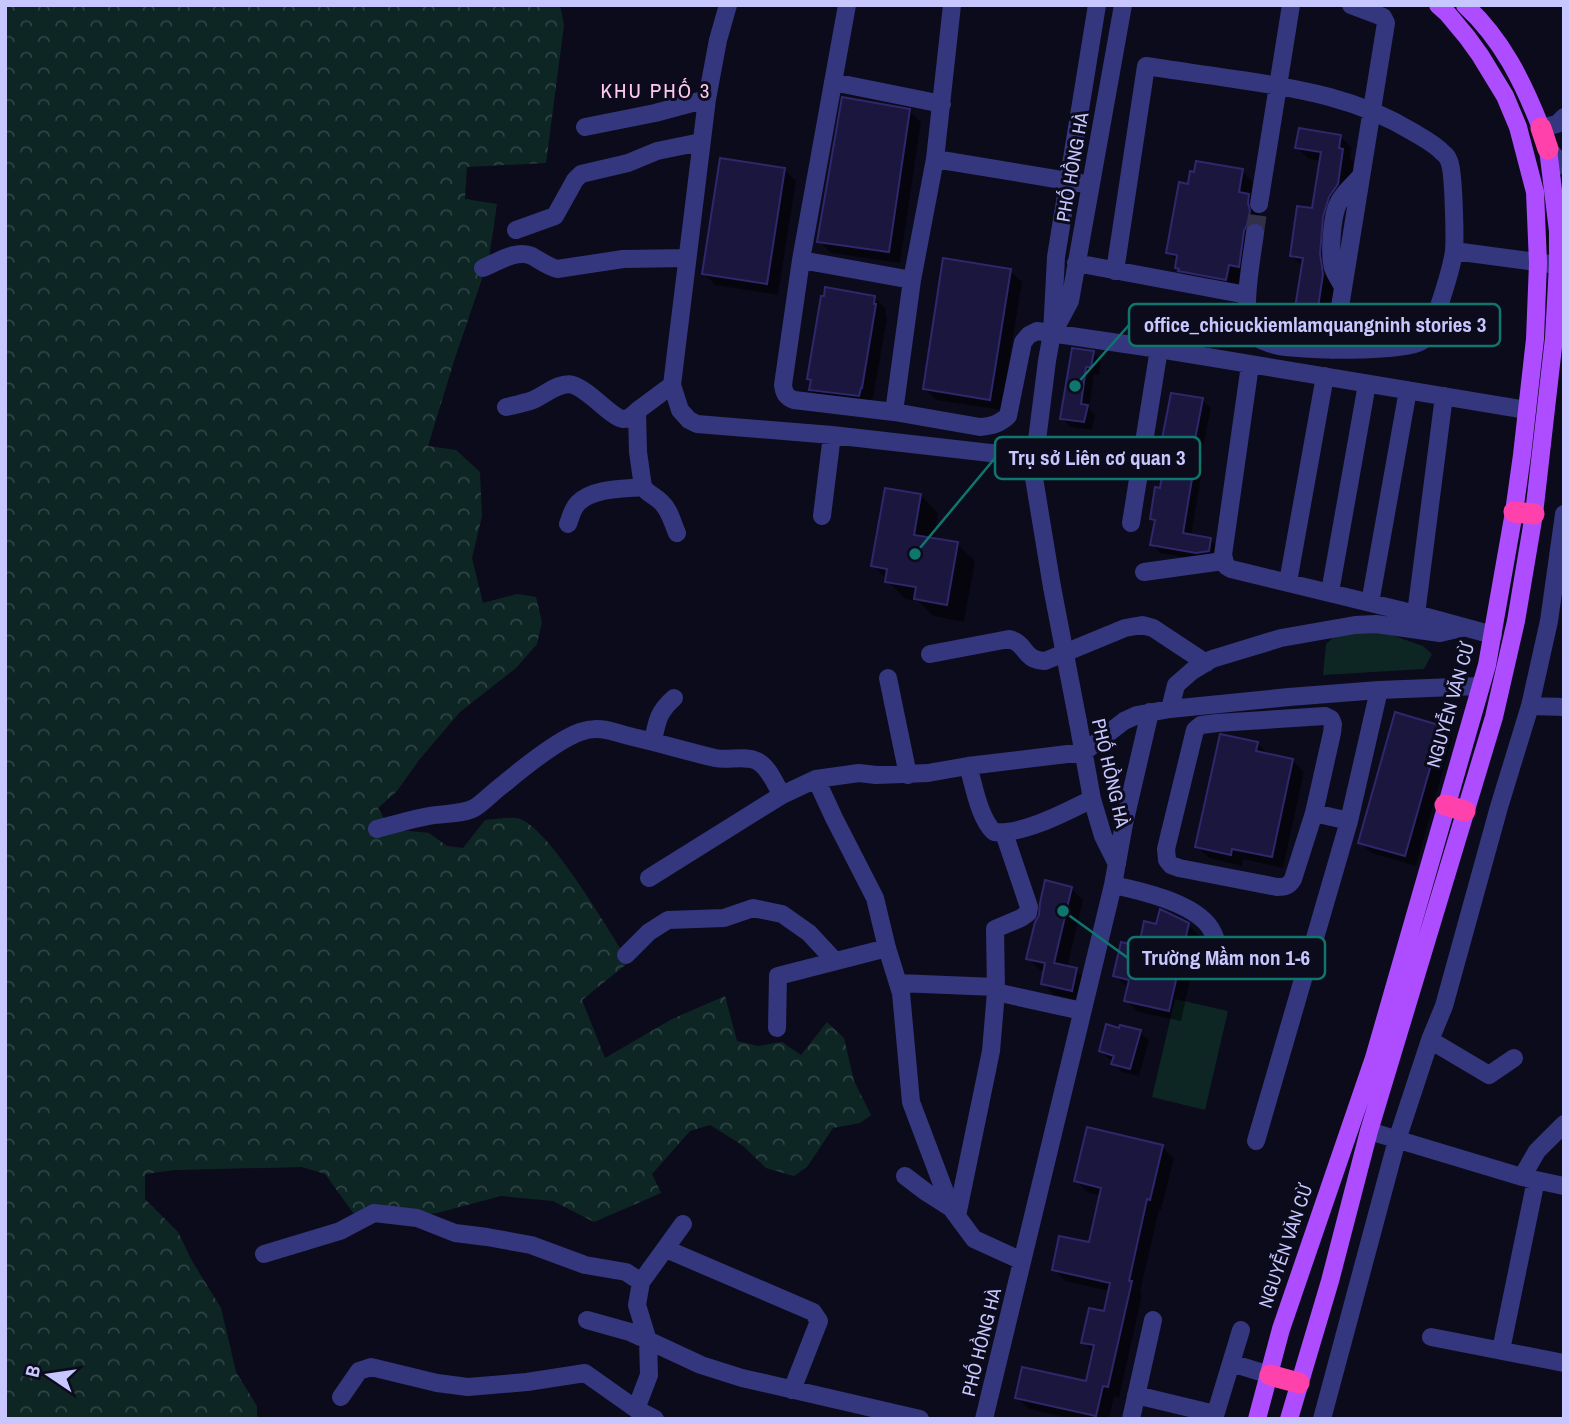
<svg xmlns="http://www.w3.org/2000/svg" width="1569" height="1424" font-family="'Archivo Narrow',sans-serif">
<defs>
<pattern id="forest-crowns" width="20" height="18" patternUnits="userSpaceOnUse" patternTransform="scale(1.75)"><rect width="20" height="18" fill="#0d2624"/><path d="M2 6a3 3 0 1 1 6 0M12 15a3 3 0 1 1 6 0" fill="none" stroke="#2f4445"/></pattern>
</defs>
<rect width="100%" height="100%" fill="#0c0b1c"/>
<path fill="url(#forest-crowns)" d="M 5,5 L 560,5 L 564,25 L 546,163 L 467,167 L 465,199 L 497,204 L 489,258 L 454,361 L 428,446 L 456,450 L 480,472 L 482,516 L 472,558 L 483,603 L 517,594 L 536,597 L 542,622 L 537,644 L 516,668 L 460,712 L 419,760 L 397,791 L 378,808 L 390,829 L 429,833 L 447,846 L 463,848 L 485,820 C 495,819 507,817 517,818 C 547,823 611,935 629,962 L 582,1000 L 605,1058 L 672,1019 L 725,996 L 737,1041 L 758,1046 L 782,1042 L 801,1055 L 827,1022 L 844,1038 L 854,1081 L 871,1115 L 860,1123 L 833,1128 L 807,1167 L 794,1176 L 766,1168 L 742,1145 L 710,1125 L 690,1131 L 652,1174 L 661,1193 L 594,1222 L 553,1201 L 501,1196 L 437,1213 L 378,1221 L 359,1221 L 325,1174 L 302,1167 L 175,1170 L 145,1174 L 145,1199 L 178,1232 L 192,1261 L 221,1308 L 236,1372 L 257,1406 L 257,1419 L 5,1419 Z"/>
<path fill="#0d2624" d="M 1383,632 L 1423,646 L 1432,654 L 1424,669 L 1323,675 L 1326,644 L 1339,633 Z
M 1175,999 L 1228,1011 L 1205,1110 L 1152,1097 Z"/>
<path fill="#0007" fill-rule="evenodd" d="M 909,111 L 921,122 L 900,263 L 831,253 L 819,241 Z
M 1340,136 L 1352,148 L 1350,158 L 1354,162 L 1349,196 L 1340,209 L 1334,287 L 1326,339 L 1322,338 L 1320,348 L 1280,341 L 1268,329 L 1295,316 L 1303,267 L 1292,256 L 1313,210 L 1321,161 L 1309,159 L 1297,148 Z
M 785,170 L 796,181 L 778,295 L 715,285 L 704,273 Z
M 1242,171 L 1253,182 L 1251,198 L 1260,207 L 1259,216 L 1261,223 L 1250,277 L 1240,276 L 1237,290 L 1188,279 L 1177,268 L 1178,262 L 1168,252 L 1189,186 Z
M 1010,271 L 1022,282 L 1001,410 L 936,400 L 924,388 Z
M 874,297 L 886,309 L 885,315 L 887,318 L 873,398 L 872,398 L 870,407 L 822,401 L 811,390 L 812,382 L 809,379 Z
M 1073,350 L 1093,353 L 1101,361 L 1099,375 L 1094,374 L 1089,409 L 1095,415 L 1092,430 L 1071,427 L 1062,419 Z
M 1202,400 L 1211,408 L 1200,462 L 1203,466 L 1191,536 L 1210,539 L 1219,548 L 1217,559 L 1206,561 L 1160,553 L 1152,545 L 1156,522 L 1152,518 L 1161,490 L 1169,443 L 1164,438 Z
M 921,495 L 938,513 L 934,540 L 957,544 L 975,561 L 964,622 L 933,616 L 918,601 L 905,599 L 873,565 ZM 898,582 L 925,587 L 924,590 L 903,586 Z
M 1441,727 L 1452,738 L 1416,866 L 1371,853 L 1360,842 Z
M 1257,743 L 1269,755 L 1292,760 L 1304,772 L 1283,868 L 1243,859 L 1242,866 L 1209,858 L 1197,847 Z
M 1071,888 L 1083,900 L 1067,968 L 1076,970 L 1088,981 L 1083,1001 L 1054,995 L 1042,983 L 1045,971 L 1040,970 L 1028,958 Z
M 1188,925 L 1200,936 L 1181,1021 L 1138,1012 L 1126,1000 L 1129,988 L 1115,976 L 1158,926 Z
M 1120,1030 L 1140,1032 L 1149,1040 L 1139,1076 L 1122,1072 L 1113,1063 L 1114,1061 L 1109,1059 L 1101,1051 Z
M 1162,1147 L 1174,1158 L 1161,1210 L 1159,1210 L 1140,1292 L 1142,1295 L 1119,1398 L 1114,1396 L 1109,1419 L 1073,1419 L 1029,1409 L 1017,1397 L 1087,1383 L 1094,1353 L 1083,1342 L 1105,1313 L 1110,1291 L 1065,1281 L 1054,1269 L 1090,1244 L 1101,1196 L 1087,1192 L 1076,1181 Z"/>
<path fill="#1b163e" stroke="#2f276b" stroke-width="2" d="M 842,97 L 910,109 L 889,252 L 817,242 Z
M 1299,128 L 1341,135 L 1339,148 L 1343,149 L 1338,184 L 1329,197 L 1323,217 L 1320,254 L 1323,274 L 1315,328 L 1311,328 L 1309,337 L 1278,334 L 1266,330 L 1269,310 L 1294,314 L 1303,258 L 1290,256 L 1297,206 L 1312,208 L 1321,152 L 1295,148 Z
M 720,158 L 785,168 L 767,284 L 702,274 Z
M 1196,161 L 1243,169 L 1239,192 L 1249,194 L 1248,203 L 1250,211 L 1247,225 L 1244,231 L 1239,267 L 1229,265 L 1226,280 L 1178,271 L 1179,269 L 1175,268 L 1177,255 L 1166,253 L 1179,182 L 1188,184 L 1190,171 L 1194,172 Z
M 943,258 L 1011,269 L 990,400 L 923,389 Z
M 825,287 L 875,296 L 874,304 L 876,304 L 862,388 L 861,388 L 859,396 L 809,390 L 811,380 L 807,379 L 821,296 L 824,296 Z
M 1072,348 L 1094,351 L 1091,367 L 1086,367 L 1081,404 L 1088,405 L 1084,422 L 1060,419 Z
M 1171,393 L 1203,398 L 1192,455 L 1196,455 L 1183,533 L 1211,538 L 1209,551 L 1196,553 L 1150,545 L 1155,520 L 1150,519 L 1155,487 L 1160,488 L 1168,440 L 1162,439 Z
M 885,488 L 921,494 L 914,535 L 958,542 L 947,605 L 914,599 L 916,587 L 885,582 L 887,569 L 871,566 Z
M 1395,712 L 1442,726 L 1405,856 L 1358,843 Z
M 1220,734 L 1258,742 L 1256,751 L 1293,759 L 1272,857 L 1232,849 L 1231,855 L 1195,847 Z
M 1045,880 L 1072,887 L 1054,963 L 1077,968 L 1072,991 L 1041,984 L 1045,963 L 1026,959 L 1035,922 L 1039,915 L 1040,903 Z
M 1160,909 L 1189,923 L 1169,1011 L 1124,1001 L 1129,980 L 1113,976 L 1121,942 L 1139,946 L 1144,921 L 1156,924 Z
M 1106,1024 L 1119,1028 L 1120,1025 L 1141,1030 L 1130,1069 L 1111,1064 L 1114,1056 L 1099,1051 Z
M 1087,1127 L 1163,1145 L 1150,1200 L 1147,1199 L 1129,1281 L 1132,1281 L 1108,1387 L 1103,1386 L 1096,1416 L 1015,1398 L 1022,1367 L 1086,1381 L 1094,1345 L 1081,1343 L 1089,1308 L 1104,1311 L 1110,1283 L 1052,1270 L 1059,1236 L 1089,1242 L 1101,1188 L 1074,1181 Z"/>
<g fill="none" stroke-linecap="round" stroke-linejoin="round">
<path stroke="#323049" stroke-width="18" stroke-dasharray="18 9" stroke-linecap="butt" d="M 1255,233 L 1259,204"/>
<path stroke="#34377d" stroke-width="18" d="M 728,5 L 718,40 L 707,99 L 672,385 L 680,410 L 689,420 L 697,424 L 832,435 L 1034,458
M 847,5 L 801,260 L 783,385 C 784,393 786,397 794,400 L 894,412 L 980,427 C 992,426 999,424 1008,416 L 1023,342 L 1029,335 L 1037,331 L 1159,349 L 1527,410
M 833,82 L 942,104
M 585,127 L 655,113 L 707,99
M 1541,128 L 1557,124 L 1564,117
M 1548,149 L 1564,166
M 935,159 L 1080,183
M 1259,204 L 1291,5
M 516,230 L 555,216 L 575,180 L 581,174 L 628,163 L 657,151 L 701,142
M 1454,251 L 1558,265
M 801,260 L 912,280
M 1076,263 L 1247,295
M 483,268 C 498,262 516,249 532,256 C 541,261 547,266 557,269 L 623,259 L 687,258
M 1115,271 L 1146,66 C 1178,71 1210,75 1241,80 C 1302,89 1359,99 1413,132 C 1423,138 1435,144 1443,153 C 1446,155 1448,158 1449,161 C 1454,171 1455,239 1454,251 C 1452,266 1433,334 1422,341 C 1404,353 1297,351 1275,345 C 1264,342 1254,339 1250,328 C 1242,308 1252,256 1255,233
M 1343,287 C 1340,281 1335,274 1333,268 C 1329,254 1332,219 1337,206 C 1341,195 1353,185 1361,176
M 1056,327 L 1070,301 L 1123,5
M 1333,350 L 1386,23 L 1383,17 L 1351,5
M 1250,365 L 1223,555 L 1226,566 L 1231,569 L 1416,614 L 1493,635
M 672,385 L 637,411 L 638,452 L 643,487 C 648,494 655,496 661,502 C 670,510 672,522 677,533
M 506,407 C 515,405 525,403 533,400 C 545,395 560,381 573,385 C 589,390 612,418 623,419 C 629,419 633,415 637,411
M 894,412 L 912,280 L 935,159 L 952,5
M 822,516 L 832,435
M 1131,523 L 1159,349
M 568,524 C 571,517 572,509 578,503 C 593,488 623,489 643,487
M 1144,572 L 1223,561
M 1288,582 L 1325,376
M 1052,587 L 1033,472 L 1047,361 L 1052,333 L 1056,257 L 1097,5
M 1330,592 L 1367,384
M 1370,603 L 1408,390
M 1416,614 L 1444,396
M 930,654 L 1009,639 C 1028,644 1022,660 1045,661 L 1125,628 L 1142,625 L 1153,628 L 1206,663
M 888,678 L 908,775
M 1530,706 L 1564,707
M 1170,709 L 1176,685 L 1192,671 L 1212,659 L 1281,638 L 1355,625 L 1376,624 L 1440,633 L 1461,628
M 1325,716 L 1331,719 L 1333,724 L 1332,733 L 1314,813 L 1293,879 C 1289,886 1285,887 1277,887 L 1179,868 L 1171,865 L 1167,860 L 1166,849 L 1195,730 L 1201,725 L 1217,723 Z
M 1078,722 L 1092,799 L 1103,836 L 1117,864
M 653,741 C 657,721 658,712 674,698
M 968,766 C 974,785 979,818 994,832 C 1023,835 1066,812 1092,799
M 816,779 L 834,818 L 875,898 L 887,948 L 901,993 L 911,1102 L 951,1208 L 974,1239 L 1022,1261
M 1314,813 L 1349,821
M 377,829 C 395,824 412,819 429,816 C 444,813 463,815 476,807 C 486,800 495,790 505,783 C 523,768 558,740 580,732 C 602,724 616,734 637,738 C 663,744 689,752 715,758 C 729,761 743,755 757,761 C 769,767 775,784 782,795
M 649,878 L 782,795 L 816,779 L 859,773 L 876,775 L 928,773 L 968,766 L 1084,752 L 1124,721 L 1137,715 L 1170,709 L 1289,697 L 1379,690 L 1480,686
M 1113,885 C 1142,891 1195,903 1211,929 C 1217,939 1219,949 1221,960
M 626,955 L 649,932 L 668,920 L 724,918 L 753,908 L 782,914 L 809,933 L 835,961
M 898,983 L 996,987
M 996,992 L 1082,1011
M 777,1028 L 778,976 L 887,948
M 1430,1040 L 1489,1075 L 1514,1058
M 1369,1131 L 1522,1177 L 1564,1186
M 1256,1141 L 1349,821 L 1379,690
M 905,1176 L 926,1192 L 951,1208
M 1522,1177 L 1537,1151 L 1564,1124
M 957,1216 L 991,1051 L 996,992 L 995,929 L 1021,918 L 1028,913 L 1029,907 L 1004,833
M 666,1249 L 813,1312 L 819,1321 L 792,1390
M 264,1254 L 340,1231 L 374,1213 L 417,1218 L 455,1233 L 487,1237 L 531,1245 L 585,1265 L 626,1272 L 641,1282
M 587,1320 L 630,1332 L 701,1365 L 742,1378 L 920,1419
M 1431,1337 L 1564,1363
M 1501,1350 L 1536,1180
M 1231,1363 L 1270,1375
M 1136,1395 L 1215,1414
M 341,1397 L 359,1371 L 371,1367 L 437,1383 L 468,1387 L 527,1382 L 585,1373 L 636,1409 L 655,1419
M 636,1409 L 649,1375 L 648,1341 L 637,1305 L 641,1282 L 683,1224
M 984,1419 L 1113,885 L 1124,824 L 1150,712
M 1131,1419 L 1153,1320
M 1214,1419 L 1241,1330
M 1322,1419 L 1397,1140 L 1430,1040 L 1444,1006 L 1499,807 L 1530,706 L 1549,621 L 1564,514"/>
<path stroke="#ae4dff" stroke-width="18" d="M 1465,5 C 1502,39 1523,82 1541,128
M 1257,1419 L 1281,1329 L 1374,1058 L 1487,665 L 1514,512 L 1522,455 L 1535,339 L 1538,263 L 1535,192 L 1518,127 L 1505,96 L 1480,55 L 1467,37 L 1447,13 L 1438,5
M 1289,1419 L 1330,1281 L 1369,1131 L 1494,717 L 1516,621 L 1534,514 L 1554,338 L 1558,265 L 1558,231 L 1548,149"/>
<path stroke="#ff41ab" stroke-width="21" d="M 1541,128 L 1548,149
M 1514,512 L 1534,514
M 1445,805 L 1465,811
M 1270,1375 L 1299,1383"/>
<path stroke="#34377d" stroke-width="18" d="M 1052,587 L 1078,722"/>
</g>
<g text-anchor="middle" stroke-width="6" stroke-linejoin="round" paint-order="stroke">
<g font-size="19" fill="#c8c6ff" stroke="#0c0b1c">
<text transform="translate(1072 167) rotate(-80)" y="7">PHỐ HỒNG HÀ</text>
<text transform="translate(1450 705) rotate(-74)" y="7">NGUYỄN VĂN CỪ</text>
<text transform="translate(1111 773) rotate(77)" y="7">PHỐ HỒNG HÀ</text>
<text transform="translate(1285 1246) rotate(-71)" y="7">NGUYỄN VĂN CỪ</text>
<text transform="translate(981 1342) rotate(-76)" y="7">PHỐ HỒNG HÀ</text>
</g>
<g font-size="21" letter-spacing="2" fill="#ffc8ef" stroke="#0c0b1c">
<text x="656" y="98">KHU PHỐ 3</text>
</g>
</g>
<path fill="none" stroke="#0f766e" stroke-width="2.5" d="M1075 386L1129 325M915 554L995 458M1063 911L1128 958"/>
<g fill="#0f766e" stroke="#0c0b1c" stroke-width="2.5">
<circle cx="1075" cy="386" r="7"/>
<circle cx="915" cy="554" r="7"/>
<circle cx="1063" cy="911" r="7"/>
</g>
<g fill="#0c0b1c" stroke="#0f766e" stroke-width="2.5">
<rect x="1129" y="304" width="371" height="42" rx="7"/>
<rect x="995" y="437" width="205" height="42" rx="7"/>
<rect x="1128" y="937" width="197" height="42" rx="7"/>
</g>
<g font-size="21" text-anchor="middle" font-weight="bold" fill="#c8c6ff">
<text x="1315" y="332">office_chicuckiemlamquangninh stories 3</text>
<text x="1097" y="465">Trụ sở Liên cơ quan 3</text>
<text x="1226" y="965">Trường Mầm non 1-6</text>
</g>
<rect width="1569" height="1424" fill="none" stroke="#c8c6ff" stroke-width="14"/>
<g transform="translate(49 1375) rotate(283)" stroke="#0c0b1c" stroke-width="5" paint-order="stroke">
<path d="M0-5L12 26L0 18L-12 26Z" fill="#c8c6ff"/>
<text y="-10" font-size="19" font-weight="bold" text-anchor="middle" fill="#c8c6ff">B</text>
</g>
</svg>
